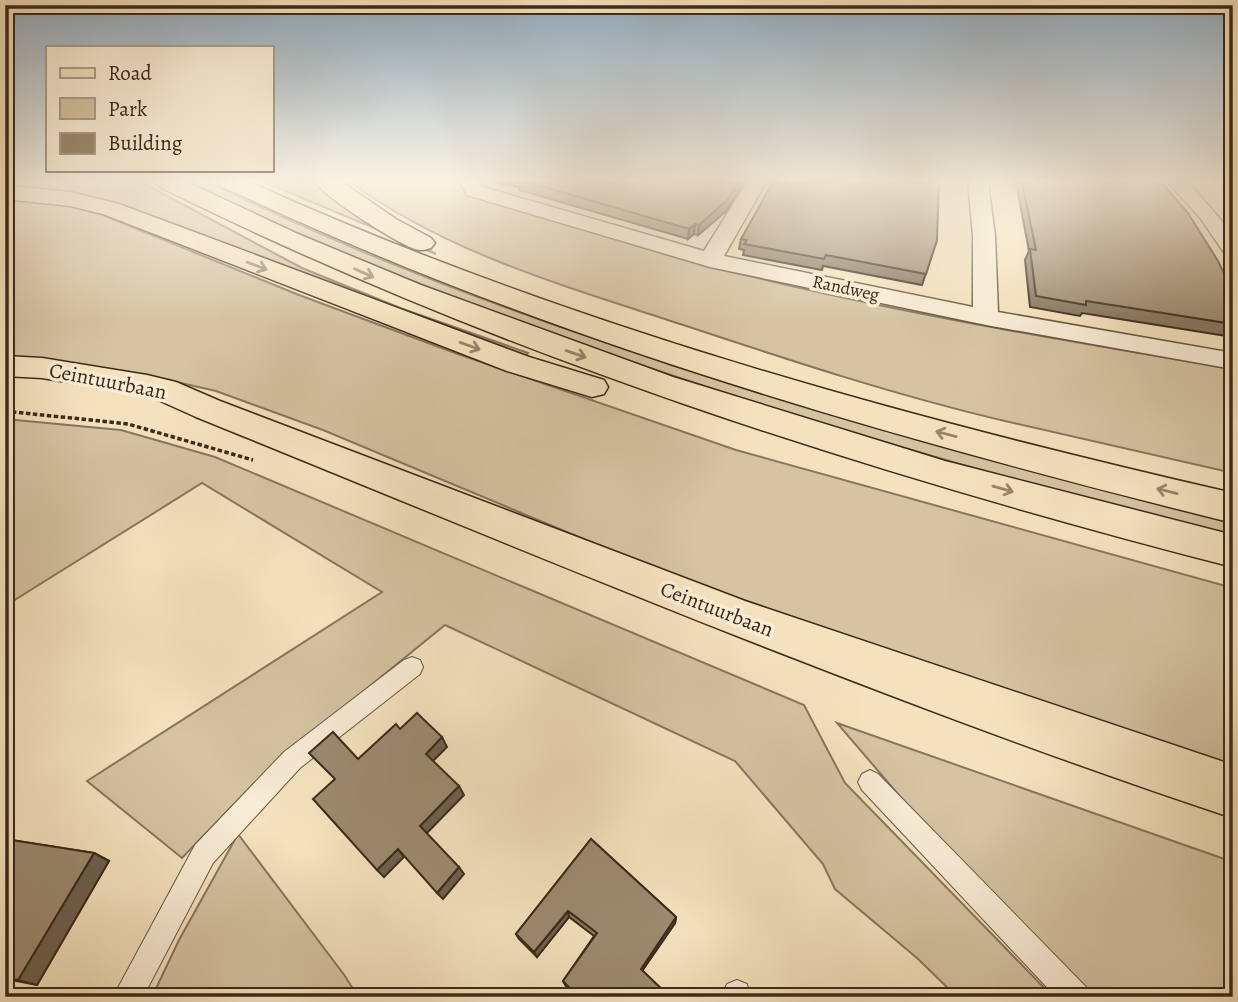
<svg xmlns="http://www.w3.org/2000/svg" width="1238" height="1002" font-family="Alegreya,serif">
<rect width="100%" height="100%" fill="#f4e2be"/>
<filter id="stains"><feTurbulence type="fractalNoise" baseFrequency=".00286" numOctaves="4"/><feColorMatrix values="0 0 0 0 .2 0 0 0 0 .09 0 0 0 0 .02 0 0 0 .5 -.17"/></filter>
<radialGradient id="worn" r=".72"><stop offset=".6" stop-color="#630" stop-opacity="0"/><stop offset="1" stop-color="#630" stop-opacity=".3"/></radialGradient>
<path fill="#d5c3a2" stroke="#88765e" stroke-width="2" d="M 5,182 L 141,182 L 302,268 L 400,308 L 528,353 L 523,358 L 65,192 L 5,185 Z
M 188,182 L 208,182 C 533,341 885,429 1233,521 L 1233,537 C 1055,493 878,442 704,386 C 528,328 354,264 188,182 Z
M 264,182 L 319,182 L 384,227 L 436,254 Z
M 350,182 L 458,182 L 465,190 C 566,222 666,256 770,281 C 922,317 1078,343 1233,369 L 1233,473 C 1157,456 1081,439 1005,421 C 890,394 777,356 665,319 C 557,284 443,250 350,182 Z
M 5,198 L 62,204 L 100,214 L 299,295 L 455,353 L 736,450 L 1233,588 L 1233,767 L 665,573 L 323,430 L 216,391 L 150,376 L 5,361 Z
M 5,419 L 121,430 L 215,457 L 804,705 L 845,783 L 1053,997 L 957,997 L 917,958 L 835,889 L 823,864 L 735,761 L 445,625 L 268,769 L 182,858 L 87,781 L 382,592 L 202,483 L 5,606 Z
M 837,723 L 1233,862 L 1233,997 L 1091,997 L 940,843 Z
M 238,834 L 345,976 L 358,997 L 152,997 L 179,940 Z"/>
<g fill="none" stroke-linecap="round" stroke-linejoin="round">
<g stroke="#695843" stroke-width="2">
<path id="service" d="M 412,657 L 420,660 L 423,667 L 420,674 L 300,768 L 213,863 L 143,997 L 113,997 L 195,845 L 284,752 L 404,660 Z
M 870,770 L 878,774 L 1086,987 L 1090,997 L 1056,997 L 862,790 L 858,782 L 862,774 Z
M 737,980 L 747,984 L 750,997 L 721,997 L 727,984 Z"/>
</g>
<g stroke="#695843" stroke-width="3">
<path id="minor" d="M 461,182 L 481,182 L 483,187 L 704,251 L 747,182 L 766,182 L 724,256 L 973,307 L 973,236 L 968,182 L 988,182 L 995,236 L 998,312 L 1233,353 L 1233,369 L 986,325 L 710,267 L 467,195 Z
M 1168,182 L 1188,182 L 1233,234 L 1233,256 L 1225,254 L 1201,219 Z"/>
</g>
<g stroke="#3b2a1a" stroke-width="3">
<path id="primary" d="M 5,356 L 42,358 L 147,375 L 176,382 L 220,401 L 745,601 L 1233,765 L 1233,818 C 881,701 539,556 196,417 L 147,395 L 42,378 L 5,376 Z"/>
</g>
<g stroke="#3b2a1a" stroke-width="3">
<path id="motorway" d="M 157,182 L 187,182 L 298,234 L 421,285 L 673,377 L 945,461 L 1233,535 L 1233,567 C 865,472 501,356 160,187 Z
M 219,182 L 249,182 C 564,324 897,416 1233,493 L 1233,523 C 896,439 560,344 245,197 L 222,187 Z
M 315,182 L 342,182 L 396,219 L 431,238 L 435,243 L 431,248 C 425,250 421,251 415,249 C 395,242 327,199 315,182 Z
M 5,185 L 70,192 L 119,204 L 529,357 L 604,380 L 608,387 L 604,394 L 592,397 L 507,371 L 103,214 L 70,206 L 5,199 Z"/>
</g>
<path stroke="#3b2a1a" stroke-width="3.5" stroke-dasharray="4.5 2.5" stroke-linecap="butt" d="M 5,411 L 128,424 L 253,460"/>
<use href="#service" fill="#f8ecd5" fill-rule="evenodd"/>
<use href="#minor" fill="#f8ecd5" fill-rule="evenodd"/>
<use href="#primary" fill="#f4e2be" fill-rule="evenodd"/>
<use href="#motorway" fill="#f4e2be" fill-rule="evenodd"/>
</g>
<path fill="#85775f" stroke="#3b2a1a" stroke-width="2" d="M 744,182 L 726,211 L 698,235 L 694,234 L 688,239 L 519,190 L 519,187 L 496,183 Z
M 1016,182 L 1161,182 L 1233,292 L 1233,337 L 1082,313 L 1080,316 L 1030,307 L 1025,260 L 1029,251 Z
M 741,239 L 937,240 L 922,285 L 823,266 L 822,270 L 743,255 L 744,250 L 739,249 Z
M 5,839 L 94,853 L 109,861 L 37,985 L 5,979 Z
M 591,839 L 676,917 L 675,923 L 642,971 L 670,997 L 576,997 L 565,985 L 563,981 L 594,936 L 569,917 L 537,957 L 519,939 L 516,934 Z"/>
<path fill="#6c614e" stroke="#3b2a1a" stroke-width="2" d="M 739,182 L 744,182 L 726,211 L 698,235 L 699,225 Z
M 695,224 L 694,234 L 688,239 L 689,229 Z
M 442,737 L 447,747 L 431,763 L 426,754 Z
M 459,786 L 464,795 L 426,834 L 420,826 Z
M 398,849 L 404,857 L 384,877 L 377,870 Z
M 94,853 L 109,861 L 37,985 L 18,980 Z
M 459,867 L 464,874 L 443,899 L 437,893 Z
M 568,911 L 569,917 L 537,957 L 534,952 Z
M 676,917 L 675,923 L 640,974 L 641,969 Z"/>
<path fill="#9b8a6f" stroke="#3b2a1a" stroke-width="2" d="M 527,182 L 739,182 L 727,200 L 699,225 L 695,224 L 689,229 Z
M 773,182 L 939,182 L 937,240 L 926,274 L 826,255 L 824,259 L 744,244 L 747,240 L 741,239 Z
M 1022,182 L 1161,182 L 1188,213 L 1218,261 L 1233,292 L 1233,324 L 1086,301 L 1086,305 L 1036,296 L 1030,249 L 1036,250 Z
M 417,713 L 442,737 L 426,754 L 459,786 L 420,826 L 459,867 L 437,893 L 398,849 L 377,870 L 313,799 L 335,779 L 309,753 L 333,732 L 358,759 L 396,724 L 400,729 Z
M 5,839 L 94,853 L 18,980 L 5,978 Z
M 591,839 L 676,917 L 641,969 L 670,997 L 628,997 L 625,993 L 622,997 L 578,997 L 563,981 L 597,933 L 568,911 L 534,952 L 516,934 Z"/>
<defs><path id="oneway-shaft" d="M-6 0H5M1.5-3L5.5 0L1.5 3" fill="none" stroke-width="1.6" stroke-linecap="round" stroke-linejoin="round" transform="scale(1.75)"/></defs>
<g stroke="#98866c">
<use href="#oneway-shaft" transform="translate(257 266) rotate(21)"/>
<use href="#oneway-shaft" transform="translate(364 273) rotate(24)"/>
<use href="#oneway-shaft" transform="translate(470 346) rotate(20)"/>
<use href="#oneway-shaft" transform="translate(576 354) rotate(19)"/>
<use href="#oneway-shaft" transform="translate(946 434) rotate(-165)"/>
<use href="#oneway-shaft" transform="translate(1003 489) rotate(16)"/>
<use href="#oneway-shaft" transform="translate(1167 491) rotate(-166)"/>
</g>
<linearGradient id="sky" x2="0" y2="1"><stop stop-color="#93adc1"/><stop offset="0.56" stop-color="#faf2e2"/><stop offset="1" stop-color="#faf2e2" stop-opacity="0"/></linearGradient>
<rect width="1238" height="323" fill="url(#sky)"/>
<g text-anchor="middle" stroke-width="7" stroke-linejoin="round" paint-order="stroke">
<g font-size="18" fill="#3b2a1a" stroke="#f8ecd5">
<text transform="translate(846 288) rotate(12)" y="6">Randweg</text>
</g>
<g font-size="21" fill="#3b2a1a" stroke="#f8ecd5">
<text transform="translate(108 381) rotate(11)" y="7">Ceintuurbaan</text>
<text transform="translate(717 609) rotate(21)" y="7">Ceintuurbaan</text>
</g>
</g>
<rect width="1238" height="1002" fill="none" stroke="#f4e2be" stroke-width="28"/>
<rect x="7" y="7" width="1224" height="988" fill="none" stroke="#3b2a1a" stroke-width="3.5"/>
<rect x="14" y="14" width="1210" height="974" fill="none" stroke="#3b2a1a" stroke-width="2"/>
<rect x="46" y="46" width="228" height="126" fill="#f8ecd5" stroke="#ac9e8a" stroke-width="2"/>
<rect x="60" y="68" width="35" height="10" fill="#f4e2be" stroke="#ac9e8a" stroke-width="2"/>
<text x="108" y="80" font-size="21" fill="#3b2a1a">Road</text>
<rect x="60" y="98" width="35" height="21" fill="#d5c3a2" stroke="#ac9e8a" stroke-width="2"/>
<text x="108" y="116" font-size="21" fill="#3b2a1a">Park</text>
<rect x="60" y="133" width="35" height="21" fill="#9b8a6f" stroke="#ac9e8a" stroke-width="2"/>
<text x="108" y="150" font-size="21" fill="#3b2a1a">Building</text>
<rect width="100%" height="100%" filter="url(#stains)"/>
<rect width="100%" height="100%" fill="url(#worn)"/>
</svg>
